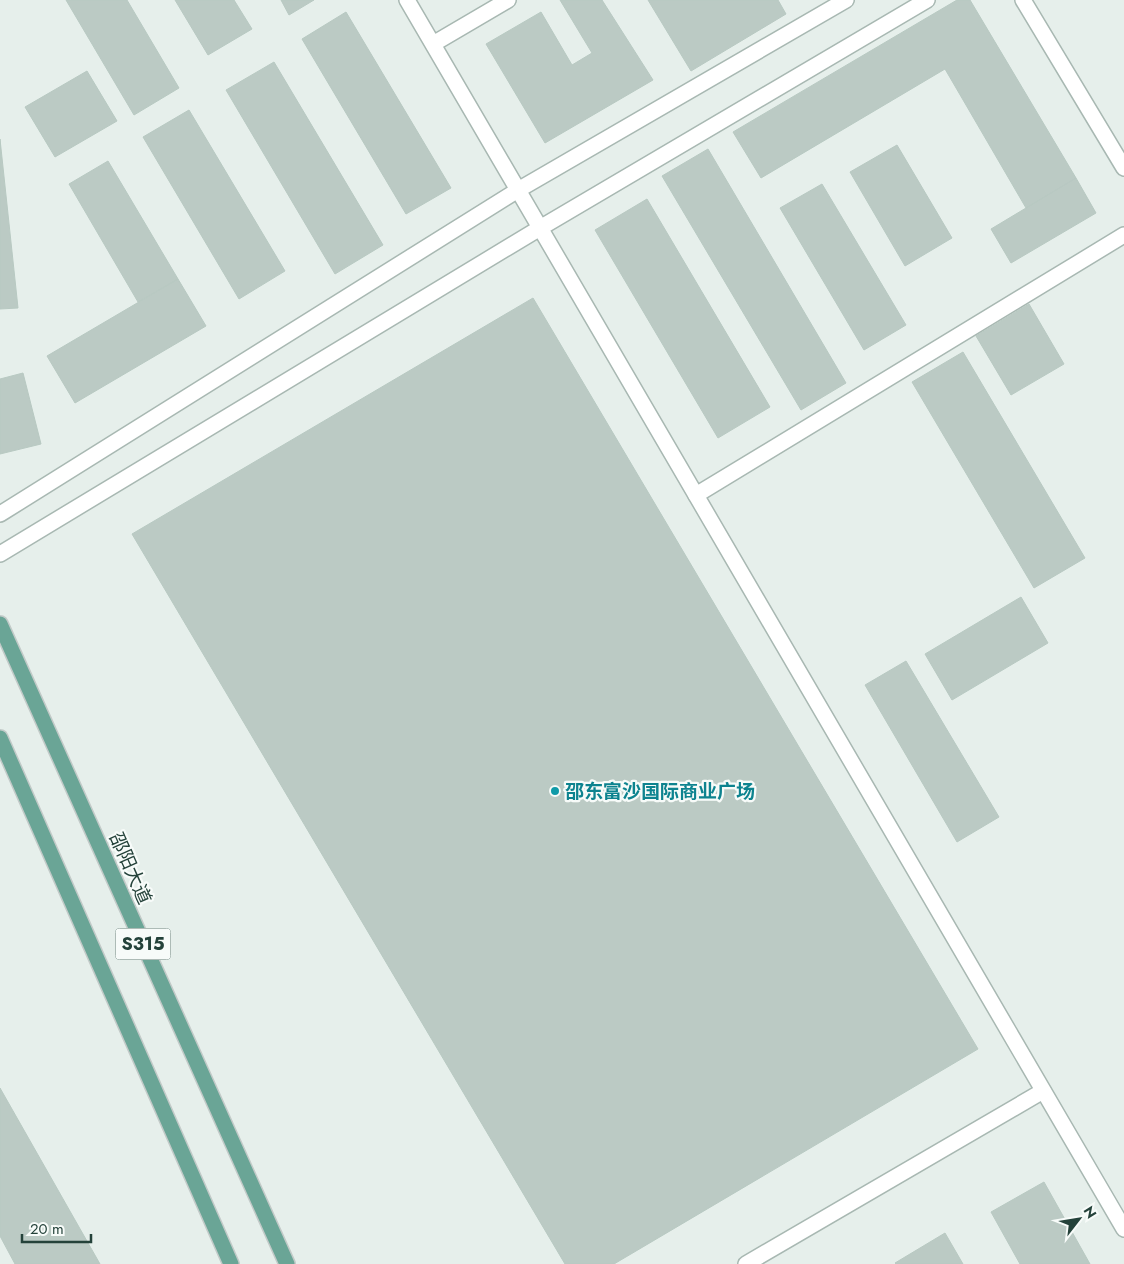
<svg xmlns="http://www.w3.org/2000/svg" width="1124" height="1264" font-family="Jost,'Noto Sans SC',sans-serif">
<rect width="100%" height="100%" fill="#e6efeb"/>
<path fill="#bbcac4" stroke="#b8c9c2" d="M 66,0 L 127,0 L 179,88 L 134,115 Z
M 175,0 L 234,0 L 252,29 L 208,55 Z
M 281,0 L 314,0 L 289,15 Z
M 560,0 L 602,0 L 653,80 L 545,143 L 486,44 L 541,12 L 572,65 L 592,53 Z
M 648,0 L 778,0 L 786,14 L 691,71 Z
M 957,0 L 970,0 L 1076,178 L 1026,208 L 945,69 L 761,178 L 733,132 Z
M 346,12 L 451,188 L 406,214 L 302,39 Z
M 274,62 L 383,245 L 335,274 L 226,90 Z
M 87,71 L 117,121 L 55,157 L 25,107 Z
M 189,110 L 285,271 L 239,299 L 143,137 Z
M 0,139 L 18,308 L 0,309 Z
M 897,145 L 952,238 L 905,266 L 850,172 Z
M 708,149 L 846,383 L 801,410 L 662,176 Z
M 108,161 L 178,279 L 138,302 L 69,184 Z
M 1076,178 L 1096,213 L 1011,263 L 991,229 Z
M 822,184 L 906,325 L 864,350 L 780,208 Z
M 647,199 L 770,407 L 718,438 L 595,230 Z
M 178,279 L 206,326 L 75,403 L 47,356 Z
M 533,298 L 978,1049 L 614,1264 L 565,1264 L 132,534 Z
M 1029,304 L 1064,364 L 1011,395 L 976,336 Z
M 963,352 L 1085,558 L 1034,588 L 912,382 Z
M 23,373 L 41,444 L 0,454 L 0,379 Z
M 1021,597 L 1048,643 L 952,700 L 925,654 Z
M 906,661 L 999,817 L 957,842 L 865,685 Z
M 0,1088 L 100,1264 L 15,1264 L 0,1236 Z
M 1044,1182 L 1090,1264 L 1020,1264 L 991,1212 Z
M 945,1233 L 963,1264 L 896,1264 L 895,1263 Z"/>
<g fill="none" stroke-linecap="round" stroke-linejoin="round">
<g stroke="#a8b8b2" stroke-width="18">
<path id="minor" d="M 407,0 L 518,190
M 1023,0 L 1124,168
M 433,44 L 508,0
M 696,495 L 1124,235
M 0,514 L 518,190 L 846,0
M 0,554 L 540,228 L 927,0
M 746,1264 L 1043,1091"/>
</g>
<g stroke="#a8b8b2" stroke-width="18">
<path id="tertiary" d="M 518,190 L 1124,1229"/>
</g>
<g stroke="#c2cac8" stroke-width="18">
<path id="primary" d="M 0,624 L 287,1264
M 0,738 L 231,1264"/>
</g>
<use href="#minor" stroke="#fff" stroke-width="15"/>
<use href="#tertiary" stroke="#fff" stroke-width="15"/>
<use href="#primary" stroke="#6aa596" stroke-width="15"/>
</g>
<circle fill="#0f9aa8" stroke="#f7fbf9" stroke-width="2" cx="555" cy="791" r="5"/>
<g text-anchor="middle" stroke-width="4.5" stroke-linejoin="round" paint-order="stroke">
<rect fill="#f7fbf9" stroke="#637a73" stroke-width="1" x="115.5" y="928.5" width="55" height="31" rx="4"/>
<g font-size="18" font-weight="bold" fill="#24423a">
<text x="143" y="950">S315</text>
</g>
<g font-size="19" font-weight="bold" fill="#0d838f" stroke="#f7fbf9" text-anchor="start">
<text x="565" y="798">邵东富沙国际商业广场</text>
</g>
<g font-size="19" fill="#24423a" stroke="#f7fbf9">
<text transform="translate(131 868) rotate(66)" y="7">邵阳大道</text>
</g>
</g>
<g transform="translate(1079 1219) rotate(59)" stroke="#f7fbf9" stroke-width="4" paint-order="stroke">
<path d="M0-4L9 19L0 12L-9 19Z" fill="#24423a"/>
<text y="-8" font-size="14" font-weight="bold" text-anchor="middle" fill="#24423a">N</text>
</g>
<path d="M22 1234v8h69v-8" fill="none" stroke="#24423a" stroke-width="2.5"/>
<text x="30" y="1234" font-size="15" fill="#24423a" stroke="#f7fbf9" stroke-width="4" paint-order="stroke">20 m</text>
</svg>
